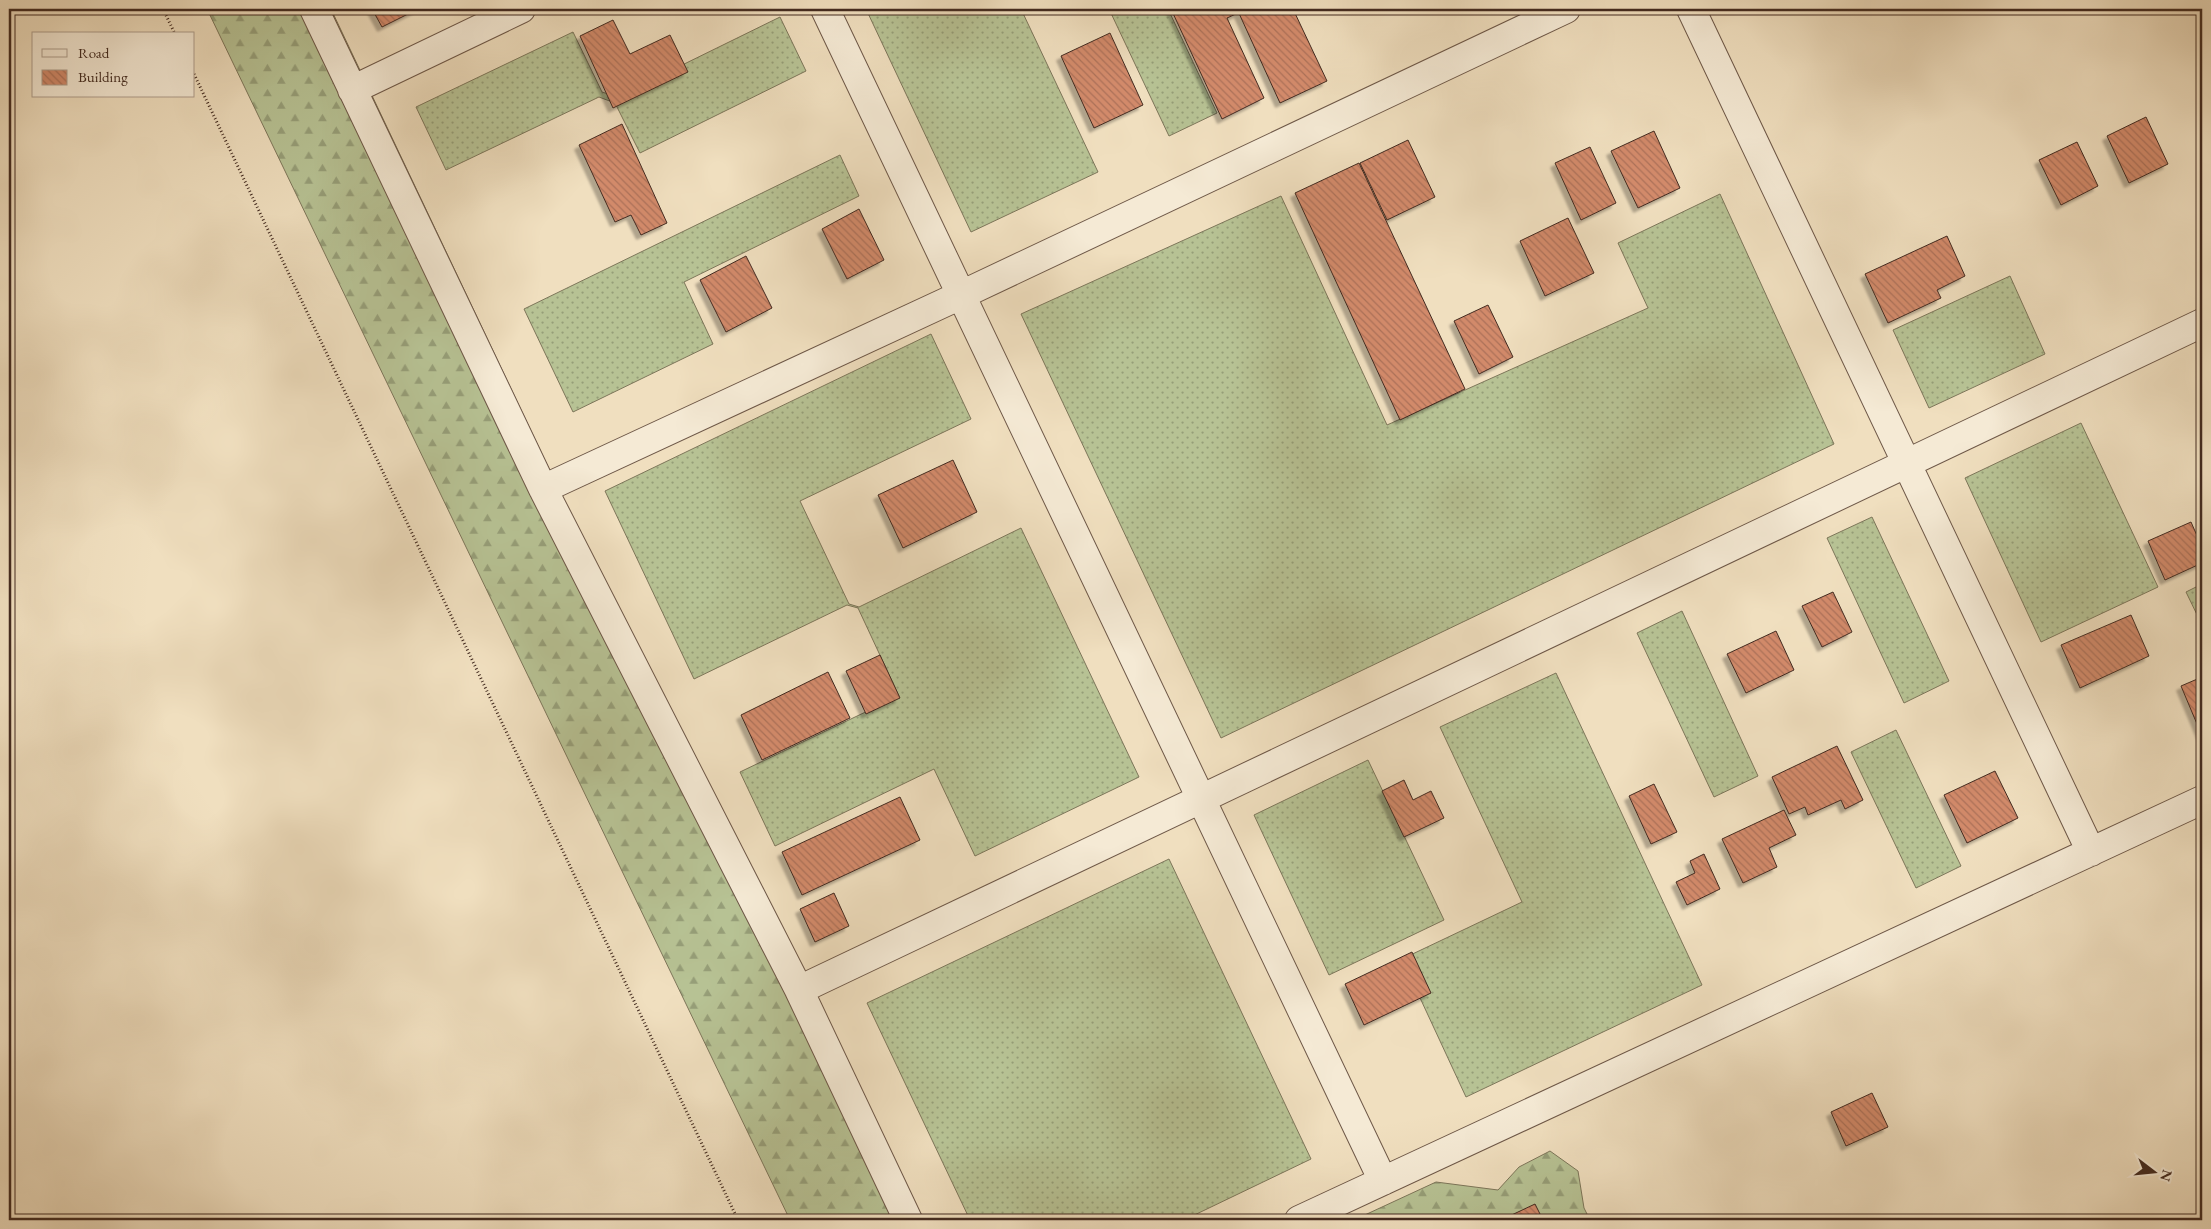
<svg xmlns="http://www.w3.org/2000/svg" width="2211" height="1229" font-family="'EB Garamond',serif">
<defs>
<pattern id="grass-dots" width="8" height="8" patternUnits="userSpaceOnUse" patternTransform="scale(1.25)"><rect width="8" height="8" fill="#b7c294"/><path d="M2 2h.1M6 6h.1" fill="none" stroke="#969e78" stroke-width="1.8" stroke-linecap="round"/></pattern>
<pattern id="forest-firs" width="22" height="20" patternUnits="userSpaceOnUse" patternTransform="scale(1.25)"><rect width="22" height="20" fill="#b7c294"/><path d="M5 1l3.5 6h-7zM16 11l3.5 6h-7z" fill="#969e78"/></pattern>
<pattern id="building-back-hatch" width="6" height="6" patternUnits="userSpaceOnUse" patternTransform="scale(1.25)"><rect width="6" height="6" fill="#d28a6b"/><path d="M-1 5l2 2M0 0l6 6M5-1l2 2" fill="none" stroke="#ac7158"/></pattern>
<filter id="shadow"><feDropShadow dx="-4.5" dy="4.5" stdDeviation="1" flood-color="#0004"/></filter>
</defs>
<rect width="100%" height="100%" fill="#f0dfbf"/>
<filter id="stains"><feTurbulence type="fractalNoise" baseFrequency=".004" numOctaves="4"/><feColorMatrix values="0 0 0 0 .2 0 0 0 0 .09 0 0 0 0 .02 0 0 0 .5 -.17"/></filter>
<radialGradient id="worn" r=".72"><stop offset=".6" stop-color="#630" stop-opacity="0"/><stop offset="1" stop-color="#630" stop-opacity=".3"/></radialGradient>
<path fill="url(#grass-dots)" stroke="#7d765a" d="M 866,9 L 1021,9 L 1098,172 L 971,232 Z
M 1109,9 L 1168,9 L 1217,113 L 1169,136 Z
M 780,17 L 806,71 L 640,153 L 615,103 L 599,97 L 446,170 L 416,107 L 573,32 L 602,92 L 617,97 Z
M 840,155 L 859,196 L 684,282 L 713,344 L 573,412 L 524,309 Z
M 1720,194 L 1834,444 L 1221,738 L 1021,314 L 1281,196 L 1387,425 L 1648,308 L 1618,243 Z
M 2010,276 L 2045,354 L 1929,408 L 1893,330 Z
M 931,334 L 971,419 L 800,501 L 849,604 L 859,607 L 1021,528 L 1139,777 L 975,856 L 934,769 L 775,846 L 740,772 L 899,696 L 858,608 L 847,605 L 694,679 L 605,491 Z
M 2081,423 L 2158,587 L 2041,642 L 1965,478 Z
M 1872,517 L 1949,681 L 1904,703 L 1827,538 Z
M 2202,584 L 2202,625 L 2186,592 Z
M 1682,611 L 1758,776 L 1714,797 L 1637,633 Z
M 1556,673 L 1702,985 L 1466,1097 L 1402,959 L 1522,902 L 1440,727 Z
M 1896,730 L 1961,866 L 1916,888 L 1851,752 Z
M 1368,760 L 1444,920 L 1329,975 L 1254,815 Z
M 1169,859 L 1311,1159 L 1184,1220 L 970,1220 L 867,1003 Z"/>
<path fill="url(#forest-firs)" stroke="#7d765a" d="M 207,9 L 331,9 L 905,1220 L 790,1220 Z
M 1550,1151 L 1578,1171 L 1584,1208 L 1590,1220 L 1354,1220 L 1436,1182 L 1498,1190 L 1519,1167 Z"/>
<path fill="url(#building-back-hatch)" stroke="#432b20" filter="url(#shadow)" d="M 372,9 L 418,9 L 382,27 Z
M 1171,9 L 1247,9 L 1227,18 L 1264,98 L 1222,119 Z
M 1237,9 L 1293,9 L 1327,81 L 1280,103 Z
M 613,20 L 630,54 L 670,35 L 688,72 L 613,108 L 580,36 Z
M 1110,33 L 1143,105 L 1094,128 L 1061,56 Z
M 2146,117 L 2168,164 L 2129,183 L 2107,136 Z
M 622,124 L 667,223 L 641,235 L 631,215 L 615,222 L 579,145 Z
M 1654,131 L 1680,188 L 1638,208 L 1611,151 Z
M 1408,140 L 1435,197 L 1387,220 L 1360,163 Z
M 2077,142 L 2098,186 L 2061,205 L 2039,160 Z
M 1590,147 L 1616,203 L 1581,220 L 1555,163 Z
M 1359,163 L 1465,389 L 1400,420 L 1295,193 Z
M 859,209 L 884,260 L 847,279 L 822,229 Z
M 1568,218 L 1594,273 L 1545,296 L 1520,241 Z
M 1947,236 L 1965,276 L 1937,290 L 1941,298 L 1888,323 L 1865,274 Z
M 746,256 L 772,308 L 726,332 L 700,280 Z
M 1488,305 L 1513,357 L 1479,374 L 1454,321 Z
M 953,460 L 977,512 L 903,548 L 878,495 Z
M 2191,522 L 2202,547 L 2202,563 L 2165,580 L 2148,541 Z
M 1833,592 L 1852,632 L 1822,647 L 1802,606 Z
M 2131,615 L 2149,656 L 2080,688 L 2061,645 Z
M 1776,631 L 1794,670 L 1746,693 L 1727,654 Z
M 880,655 L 900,698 L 866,714 L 846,671 Z
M 828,672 L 850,718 L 762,760 L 741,715 Z
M 2202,677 L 2202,736 L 2181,686 Z
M 1837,746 L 1863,800 L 1845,809 L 1841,800 L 1808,815 L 1805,807 L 1789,814 L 1772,777 Z
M 1995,771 L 2018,818 L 1967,843 L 1944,795 Z
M 1404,780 L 1413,800 L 1431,791 L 1444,818 L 1404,837 L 1382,791 Z
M 1654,784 L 1677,832 L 1651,844 L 1629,796 Z
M 900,797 L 920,840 L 802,895 L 782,852 Z
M 1784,810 L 1796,835 L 1769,848 L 1777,867 L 1743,883 L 1722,839 Z
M 1704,854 L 1720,889 L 1687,905 L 1676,882 L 1695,873 L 1690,861 Z
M 834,893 L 849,926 L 815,942 L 800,909 Z
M 1412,952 L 1431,993 L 1364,1025 L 1345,984 Z
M 1872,1093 L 1888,1127 L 1846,1146 L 1831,1112 Z
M 1535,1204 L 1543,1220 L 1501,1220 Z"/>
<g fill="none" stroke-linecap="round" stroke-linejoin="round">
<g stroke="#6e5848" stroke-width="30">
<path id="minor" d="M 314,9 L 543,489 L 799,990 L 908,1220
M 825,9 L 1383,1181
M 1691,9 L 2091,852
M 352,90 L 521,9
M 543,489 L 961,295 L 1566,9
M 799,990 L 2202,323
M 1299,1220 L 2202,800"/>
</g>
<path stroke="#432b20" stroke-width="3" stroke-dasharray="1 2.5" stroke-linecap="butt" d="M 163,9 L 175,34
M 194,74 L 738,1220"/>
<use href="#minor" stroke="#f5ead5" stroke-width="28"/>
</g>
<rect width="2211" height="1229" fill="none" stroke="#f0dfbf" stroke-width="30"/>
<rect x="10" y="10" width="2191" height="1209" fill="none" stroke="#432b20" stroke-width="2.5"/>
<rect x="15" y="15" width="2181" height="1199" fill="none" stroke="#432b20"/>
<rect x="32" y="32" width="162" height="65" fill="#f5ead5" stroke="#ae9e8d"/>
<rect x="42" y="49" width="25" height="8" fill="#f5ead5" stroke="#ae9e8d"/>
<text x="78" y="58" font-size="15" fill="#432b20">Road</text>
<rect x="42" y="70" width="25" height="15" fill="url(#building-back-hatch)" stroke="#ae9e8d"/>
<text x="78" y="82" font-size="15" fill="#432b20">Building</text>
<g transform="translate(2154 1172) rotate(106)" stroke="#f5ead5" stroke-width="4" paint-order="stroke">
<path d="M0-4L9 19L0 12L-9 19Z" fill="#432b20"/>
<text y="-8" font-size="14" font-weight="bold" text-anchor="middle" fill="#432b20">N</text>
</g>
<rect width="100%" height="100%" filter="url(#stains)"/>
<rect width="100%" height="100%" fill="url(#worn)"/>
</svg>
